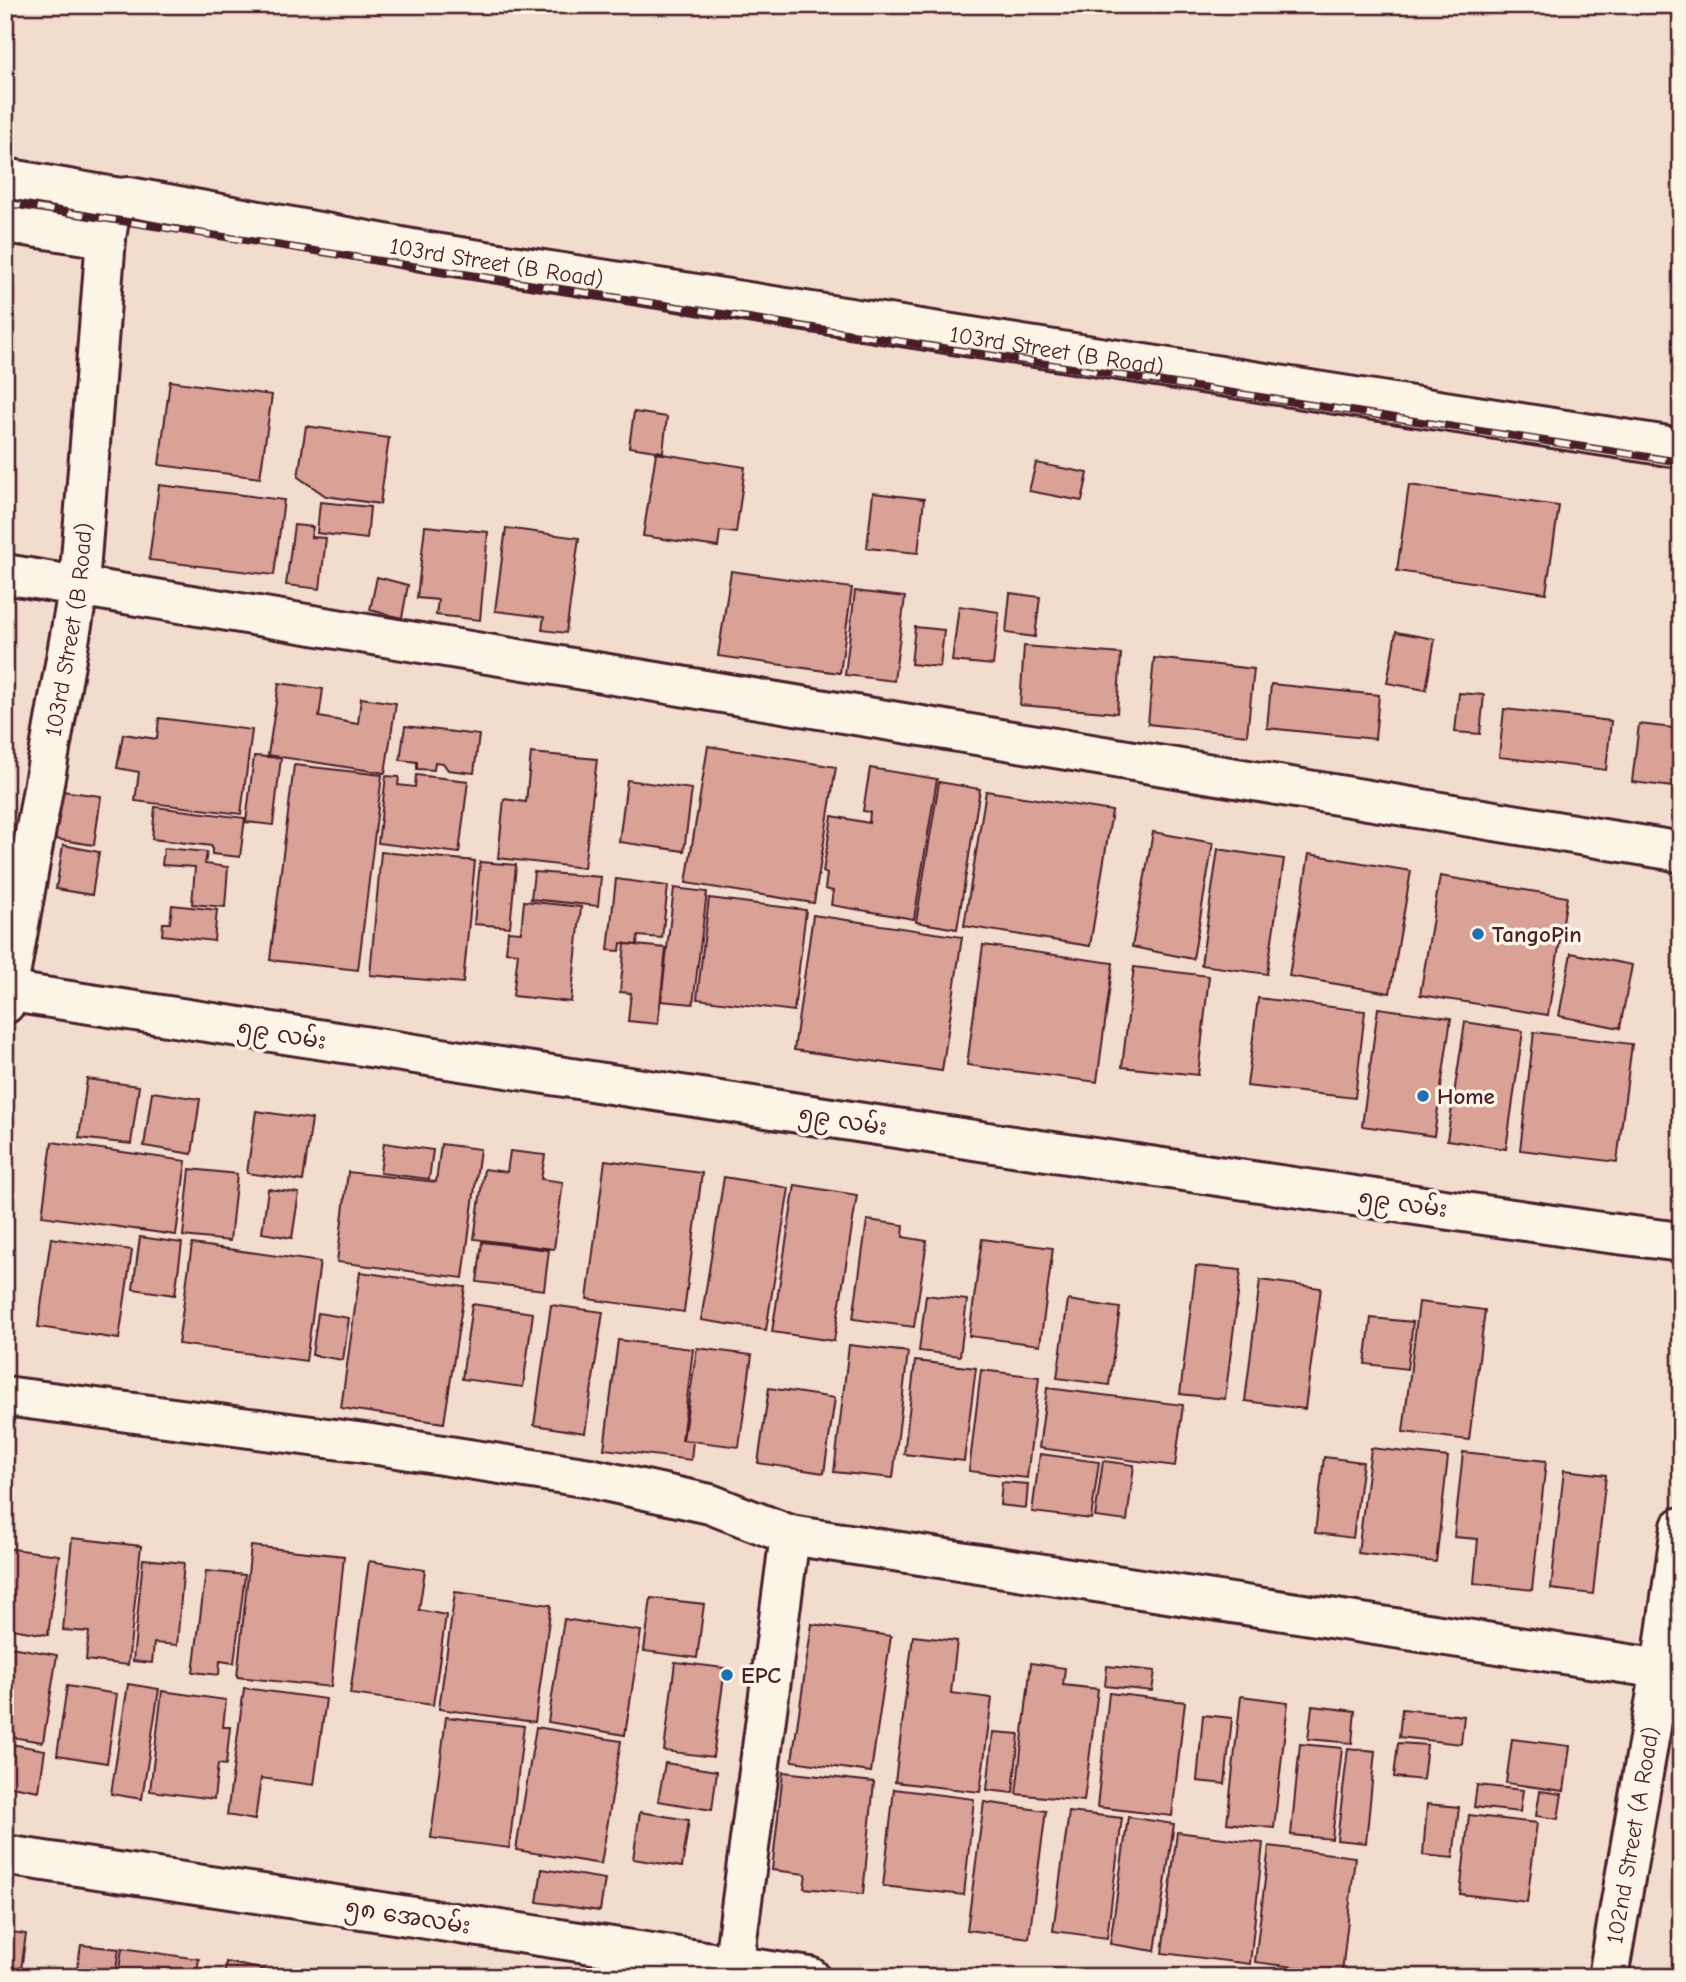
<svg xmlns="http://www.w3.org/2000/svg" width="1686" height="1982" font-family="'Comic Neue','Noto Sans Myanmar',sans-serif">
<rect width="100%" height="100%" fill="#f2dcce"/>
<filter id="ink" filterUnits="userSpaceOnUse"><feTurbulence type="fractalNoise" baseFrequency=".0143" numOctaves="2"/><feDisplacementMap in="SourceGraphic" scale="14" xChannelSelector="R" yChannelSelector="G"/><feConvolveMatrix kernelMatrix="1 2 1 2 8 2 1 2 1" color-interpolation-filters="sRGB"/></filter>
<g filter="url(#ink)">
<path fill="#daa197" stroke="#4a1f2b" stroke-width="2" d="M 170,381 L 272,395 L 260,478 L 159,465 Z
M 634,412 L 667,417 L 663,452 L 629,447 Z
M 306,426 L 389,438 L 380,504 L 326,496 L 298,477 Z
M 656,453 L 745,467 L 736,533 L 720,531 L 718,547 L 643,536 Z
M 1036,463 L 1088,473 L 1082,501 L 1029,491 Z
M 159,485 L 284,500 L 274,575 L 149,560 Z
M 1409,485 L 1559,506 L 1546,593 L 1397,571 Z
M 873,493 L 924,499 L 918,553 L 867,548 Z
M 320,502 L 370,507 L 367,539 L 317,533 Z
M 294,525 L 313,527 L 311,537 L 326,538 L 320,589 L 286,585 Z
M 425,526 L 488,532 L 480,620 L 436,615 L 438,600 L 417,598 Z
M 506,528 L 579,538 L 566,633 L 542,630 L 544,617 L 495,611 Z
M 731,571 L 852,588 L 840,673 L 718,656 Z
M 377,577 L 408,585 L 402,618 L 370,610 Z
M 855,591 L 905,597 L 894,681 L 845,675 Z
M 1010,593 L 1040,597 L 1035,637 L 1006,633 Z
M 959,606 L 999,612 L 993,665 L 952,661 Z
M 915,627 L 944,630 L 940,667 L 911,664 Z
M 1396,632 L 1435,639 L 1426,690 L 1387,683 Z
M 1024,646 L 1121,654 L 1117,713 L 1020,705 Z
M 1154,658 L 1254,669 L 1247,735 L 1148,724 Z
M 279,683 L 323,689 L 319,717 L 358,724 L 361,698 L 396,703 L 385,773 L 268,755 Z
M 1271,684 L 1379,695 L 1375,739 L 1267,728 Z
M 1459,693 L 1484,695 L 1480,734 L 1455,732 Z
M 1504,709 L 1611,721 L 1606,770 L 1499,757 Z
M 159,718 L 252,730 L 241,814 L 135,801 L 139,772 L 117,768 L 123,734 L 157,739 Z
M 1639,724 L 1681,729 L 1681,788 L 1632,782 Z
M 405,726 L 479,735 L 474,773 L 448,770 L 443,763 L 435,762 L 434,770 L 417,769 L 417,762 L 400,760 Z
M 708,746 L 836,767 L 814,903 L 686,883 Z
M 531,753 L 597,759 L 584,868 L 498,858 L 504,799 L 526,802 Z
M 254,756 L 281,758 L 273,825 L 246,822 Z
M 294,765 L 382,775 L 358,970 L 270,960 Z
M 870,768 L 937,779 L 914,919 L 831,905 L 833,891 L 825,889 L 827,874 L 823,872 L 832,816 L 869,823 L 870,812 L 863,811 Z
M 416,775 L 468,781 L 459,853 L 378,843 L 386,776 L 399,777 L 398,785 L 415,787 Z
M 627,780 L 692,789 L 684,851 L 619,842 Z
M 939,782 L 980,789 L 957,929 L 916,922 Z
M 62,791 L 101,796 L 94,845 L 55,839 Z
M 986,791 L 1112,811 L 1090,946 L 964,926 Z
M 155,807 L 245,818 L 240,857 L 212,854 L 212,846 L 152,839 Z
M 1153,832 L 1213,843 L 1193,959 L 1132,947 Z
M 63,845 L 99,852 L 92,895 L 56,889 Z
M 164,848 L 207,852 L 205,864 L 228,867 L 225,907 L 192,904 L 195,867 L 162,865 Z
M 1218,849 L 1284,859 L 1267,974 L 1201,965 Z
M 381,852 L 475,861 L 463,983 L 370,975 Z
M 1309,854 L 1411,871 L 1390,993 L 1289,976 Z
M 480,862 L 516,865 L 510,927 L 474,924 Z
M 534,872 L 601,877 L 598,906 L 531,899 Z
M 1440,876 L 1567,897 L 1548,1015 L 1420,995 Z
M 616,879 L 668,886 L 662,938 L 638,936 L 637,945 L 621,943 L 620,951 L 608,950 Z
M 674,888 L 707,892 L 693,1004 L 661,1001 Z
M 709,898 L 806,910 L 794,1011 L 697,999 Z
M 524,901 L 581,907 L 571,1002 L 513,996 L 518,953 L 506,952 L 508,931 L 521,932 Z
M 172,905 L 217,910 L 214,941 L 162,935 L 163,923 L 170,923 Z
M 813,915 L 962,937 L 942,1071 L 794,1050 Z
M 625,944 L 666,948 L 658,1024 L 628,1021 L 631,993 L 620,992 Z
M 983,945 L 1113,963 L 1097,1082 L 967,1065 Z
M 1571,953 L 1632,965 L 1620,1028 L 1559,1016 Z
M 1134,967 L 1209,976 L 1198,1075 L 1122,1067 Z
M 1258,998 L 1365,1011 L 1355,1098 L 1247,1086 Z
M 1378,1008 L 1451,1018 L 1434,1136 L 1362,1126 Z
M 1465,1022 L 1523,1031 L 1506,1149 L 1447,1140 Z
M 1534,1032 L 1632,1044 L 1617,1162 L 1520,1150 Z
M 87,1079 L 139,1086 L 131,1144 L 79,1138 Z
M 152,1092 L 200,1099 L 192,1154 L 144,1146 Z
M 256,1111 L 312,1119 L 303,1181 L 247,1173 Z
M 52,1142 L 186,1161 L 176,1235 L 42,1216 Z
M 384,1143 L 433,1150 L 429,1179 L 380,1173 Z
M 441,1144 L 480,1149 L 463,1278 L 337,1262 L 348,1172 L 436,1182 Z
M 510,1151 L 545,1155 L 541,1179 L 563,1182 L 554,1249 L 474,1239 L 484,1169 L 507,1172 Z
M 605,1160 L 702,1173 L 684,1312 L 587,1299 Z
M 190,1169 L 237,1174 L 230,1241 L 183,1236 Z
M 724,1177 L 789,1188 L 766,1330 L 701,1320 Z
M 795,1185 L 857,1195 L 834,1341 L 772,1332 Z
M 268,1189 L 299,1193 L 292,1238 L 262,1233 Z
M 867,1220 L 904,1225 L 903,1237 L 927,1241 L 914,1327 L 853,1319 Z
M 140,1237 L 182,1243 L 175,1295 L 133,1289 Z
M 51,1238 L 132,1250 L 119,1339 L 38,1327 Z
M 982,1239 L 1053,1248 L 1040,1345 L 969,1336 Z
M 482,1242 L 549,1250 L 544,1290 L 477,1282 Z
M 192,1244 L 320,1262 L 306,1361 L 178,1344 Z
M 1196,1266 L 1241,1270 L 1225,1399 L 1180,1394 Z
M 360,1272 L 465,1287 L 444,1423 L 341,1408 Z
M 1260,1280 L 1321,1288 L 1305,1409 L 1245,1401 Z
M 926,1295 L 967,1300 L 960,1356 L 919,1351 Z
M 1068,1300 L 1120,1308 L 1109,1385 L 1057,1378 Z
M 1419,1302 L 1485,1310 L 1469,1440 L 1403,1432 Z
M 472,1304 L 533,1313 L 523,1387 L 462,1379 Z
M 551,1305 L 603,1312 L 585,1433 L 534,1425 Z
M 318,1313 L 349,1318 L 343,1360 L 312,1355 Z
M 1371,1318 L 1413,1322 L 1407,1369 L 1365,1364 Z
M 618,1340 L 693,1349 L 682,1440 L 693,1441 L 691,1460 L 604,1449 Z
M 849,1345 L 908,1352 L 893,1478 L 834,1472 Z
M 697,1348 L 752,1355 L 739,1447 L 683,1440 Z
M 915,1361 L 976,1368 L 964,1461 L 904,1454 Z
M 981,1370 L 1039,1377 L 1027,1478 L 969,1471 Z
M 769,1388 L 835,1398 L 824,1473 L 758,1463 Z
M 1047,1388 L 1183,1405 L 1175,1466 L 1039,1448 Z
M 1371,1448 L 1448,1457 L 1436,1562 L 1358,1553 Z
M 1463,1452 L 1546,1461 L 1532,1590 L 1474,1583 L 1478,1539 L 1454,1537 Z
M 1040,1454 L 1099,1462 L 1091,1519 L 1032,1512 Z
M 1324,1457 L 1363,1462 L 1353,1538 L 1315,1533 Z
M 1103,1461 L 1134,1465 L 1127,1521 L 1095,1517 Z
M 1564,1470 L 1606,1475 L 1593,1594 L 1551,1589 Z
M 1002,1482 L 1028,1484 L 1026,1508 L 1000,1505 Z
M 72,1538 L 141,1546 L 128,1665 L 86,1660 L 89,1632 L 63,1630 Z
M 251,1546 L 344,1556 L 331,1687 L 237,1677 Z
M 5,1548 L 59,1555 L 48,1635 L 5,1628 Z
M 143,1559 L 184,1563 L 177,1645 L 154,1643 L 152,1663 L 133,1661 Z
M 369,1561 L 425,1570 L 419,1610 L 446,1615 L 433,1705 L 350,1694 Z
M 206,1571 L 245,1575 L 234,1663 L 220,1661 L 219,1675 L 193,1672 Z
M 455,1592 L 551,1605 L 535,1722 L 439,1709 Z
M 651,1598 L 704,1604 L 697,1658 L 644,1651 Z
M 564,1619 L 641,1631 L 625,1735 L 548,1722 Z
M 812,1624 L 891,1636 L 871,1772 L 792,1761 Z
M 913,1636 L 957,1641 L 951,1693 L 992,1698 L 980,1792 L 895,1782 Z
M 5,1646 L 57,1655 L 43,1742 L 5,1736 Z
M 675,1662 L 725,1668 L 713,1757 L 664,1751 Z
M 1031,1663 L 1065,1668 L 1063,1685 L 1098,1689 L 1084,1801 L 1016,1794 Z
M 1107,1666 L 1155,1671 L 1152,1691 L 1105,1686 Z
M 128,1684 L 159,1689 L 142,1799 L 111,1794 Z
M 67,1686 L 117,1694 L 107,1763 L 57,1755 Z
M 244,1688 L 326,1699 L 314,1785 L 261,1778 L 255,1820 L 227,1815 Z
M 162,1691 L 226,1700 L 223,1727 L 230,1727 L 226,1765 L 218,1764 L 214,1799 L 150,1791 Z
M 1109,1693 L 1185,1702 L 1172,1816 L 1097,1807 Z
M 1241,1696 L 1288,1702 L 1274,1828 L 1227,1823 Z
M 1312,1706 L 1355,1711 L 1352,1743 L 1308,1739 Z
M 1402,1709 L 1464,1716 L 1461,1744 L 1399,1737 Z
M 1203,1715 L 1232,1718 L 1225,1784 L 1197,1781 Z
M 446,1717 L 524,1726 L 509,1848 L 431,1838 Z
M 536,1727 L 621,1741 L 601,1864 L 516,1850 Z
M 993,1732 L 1019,1734 L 1013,1793 L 987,1790 Z
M 1512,1739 L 1570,1746 L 1564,1791 L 1506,1783 Z
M 5,1743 L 45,1750 L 39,1791 L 5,1785 Z
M 1398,1743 L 1427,1745 L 1423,1780 L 1394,1777 Z
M 1300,1744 L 1342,1748 L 1332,1839 L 1291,1835 Z
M 1348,1748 L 1375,1751 L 1366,1843 L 1337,1840 Z
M 665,1763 L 717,1771 L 712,1810 L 658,1801 Z
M 783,1772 L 874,1782 L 863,1894 L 804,1888 L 806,1874 L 772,1870 Z
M 1477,1785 L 1523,1790 L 1520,1812 L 1474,1807 Z
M 894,1789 L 974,1799 L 964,1895 L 883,1886 Z
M 1540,1791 L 1562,1794 L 1558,1819 L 1536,1816 Z
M 984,1802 L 1046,1811 L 1029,1938 L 967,1930 Z
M 1427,1804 L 1459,1807 L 1453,1858 L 1423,1855 Z
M 640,1812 L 689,1820 L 682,1867 L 633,1859 Z
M 1069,1812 L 1122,1818 L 1107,1938 L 1053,1931 Z
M 1469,1815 L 1537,1823 L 1527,1902 L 1460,1894 Z
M 1128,1817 L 1174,1824 L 1155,1951 L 1110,1944 Z
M 1177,1832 L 1263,1843 L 1250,1964 L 1162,1953 Z
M 1269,1846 L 1355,1857 L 1342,1973 L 1255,1962 Z
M 542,1869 L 605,1879 L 600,1911 L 537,1902 Z
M 5,1931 L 26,1934 L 20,1977 L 5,1977 Z
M 81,1945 L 119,1949 L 115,1977 L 76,1977 Z
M 122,1948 L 199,1959 L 196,1977 L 118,1977 Z
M 226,1962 L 265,1970 L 263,1977 L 224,1977 Z"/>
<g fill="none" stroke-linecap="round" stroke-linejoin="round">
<g stroke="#4a1f2b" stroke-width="44">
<g id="minor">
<path d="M 5,178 L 120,198"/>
<path d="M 5,223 L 106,238"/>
<path d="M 5,574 L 1670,850 L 1681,853"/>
<path d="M 5,991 L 1033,1149 L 1601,1232 L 1681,1242"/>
<path id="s1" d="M 5,1004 L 79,585 L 106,238 L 109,219 L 120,198 L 129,197 L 428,252 L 1681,448"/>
<path d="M 5,1396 L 365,1443 L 590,1478 L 710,1504 L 790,1535 L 1661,1669"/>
<path d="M 5,1855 L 810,1977"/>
<path d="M 732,1977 L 790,1535"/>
<path id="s2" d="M 1608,1977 L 1661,1669 L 1681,1527"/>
</g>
</g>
<use href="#minor" stroke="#fcf5e5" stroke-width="38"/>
<g stroke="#4a1f2b" stroke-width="8">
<path id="rail" d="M 5,203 L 1681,462"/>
</g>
<use href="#rail" stroke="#fcf5e5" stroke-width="5" stroke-dasharray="16" stroke-linecap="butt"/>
</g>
</g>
<g fill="#1f6fb2" stroke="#fcf5e5" stroke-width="2.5">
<circle cx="1478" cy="934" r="7"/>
<circle cx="1423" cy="1096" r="7"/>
<circle cx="727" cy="1675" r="7"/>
</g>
<g text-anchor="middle" stroke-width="7" stroke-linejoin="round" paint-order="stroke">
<g font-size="23" fill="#4a1f2b" stroke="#fcf5e5">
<text dy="8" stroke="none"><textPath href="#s1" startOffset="1199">103rd Street (B Road)</textPath></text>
<text dy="8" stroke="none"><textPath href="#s1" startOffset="1766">103rd Street (B Road)</textPath></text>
<text dy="8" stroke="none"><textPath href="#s1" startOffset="380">103rd Street (B Road)</textPath></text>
<text transform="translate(282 1034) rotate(9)" y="8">၅၉ လမ်း</text>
<text transform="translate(843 1120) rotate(9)" y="8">၅၉ လမ်း</text>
<text transform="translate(1403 1203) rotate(8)" y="8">၅၉ လမ်း</text>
<text dy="8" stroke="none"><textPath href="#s2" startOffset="144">102nd Street (A Road)</textPath></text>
<text transform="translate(408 1916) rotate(9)" y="8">၅၈ အေလမ်း</text>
</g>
<g font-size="23" font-weight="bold" fill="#4a1f2b" stroke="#fcf5e5" text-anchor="start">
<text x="1492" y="942">TangoPin</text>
<text x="1437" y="1104">Home</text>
<text x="741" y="1683">EPC</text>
</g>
</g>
<rect width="1686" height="1982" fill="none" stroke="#fcf5e5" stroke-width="28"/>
<rect x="14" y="14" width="1658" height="1954" fill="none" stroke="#4a1f2b" stroke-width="2.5" filter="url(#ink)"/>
</svg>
